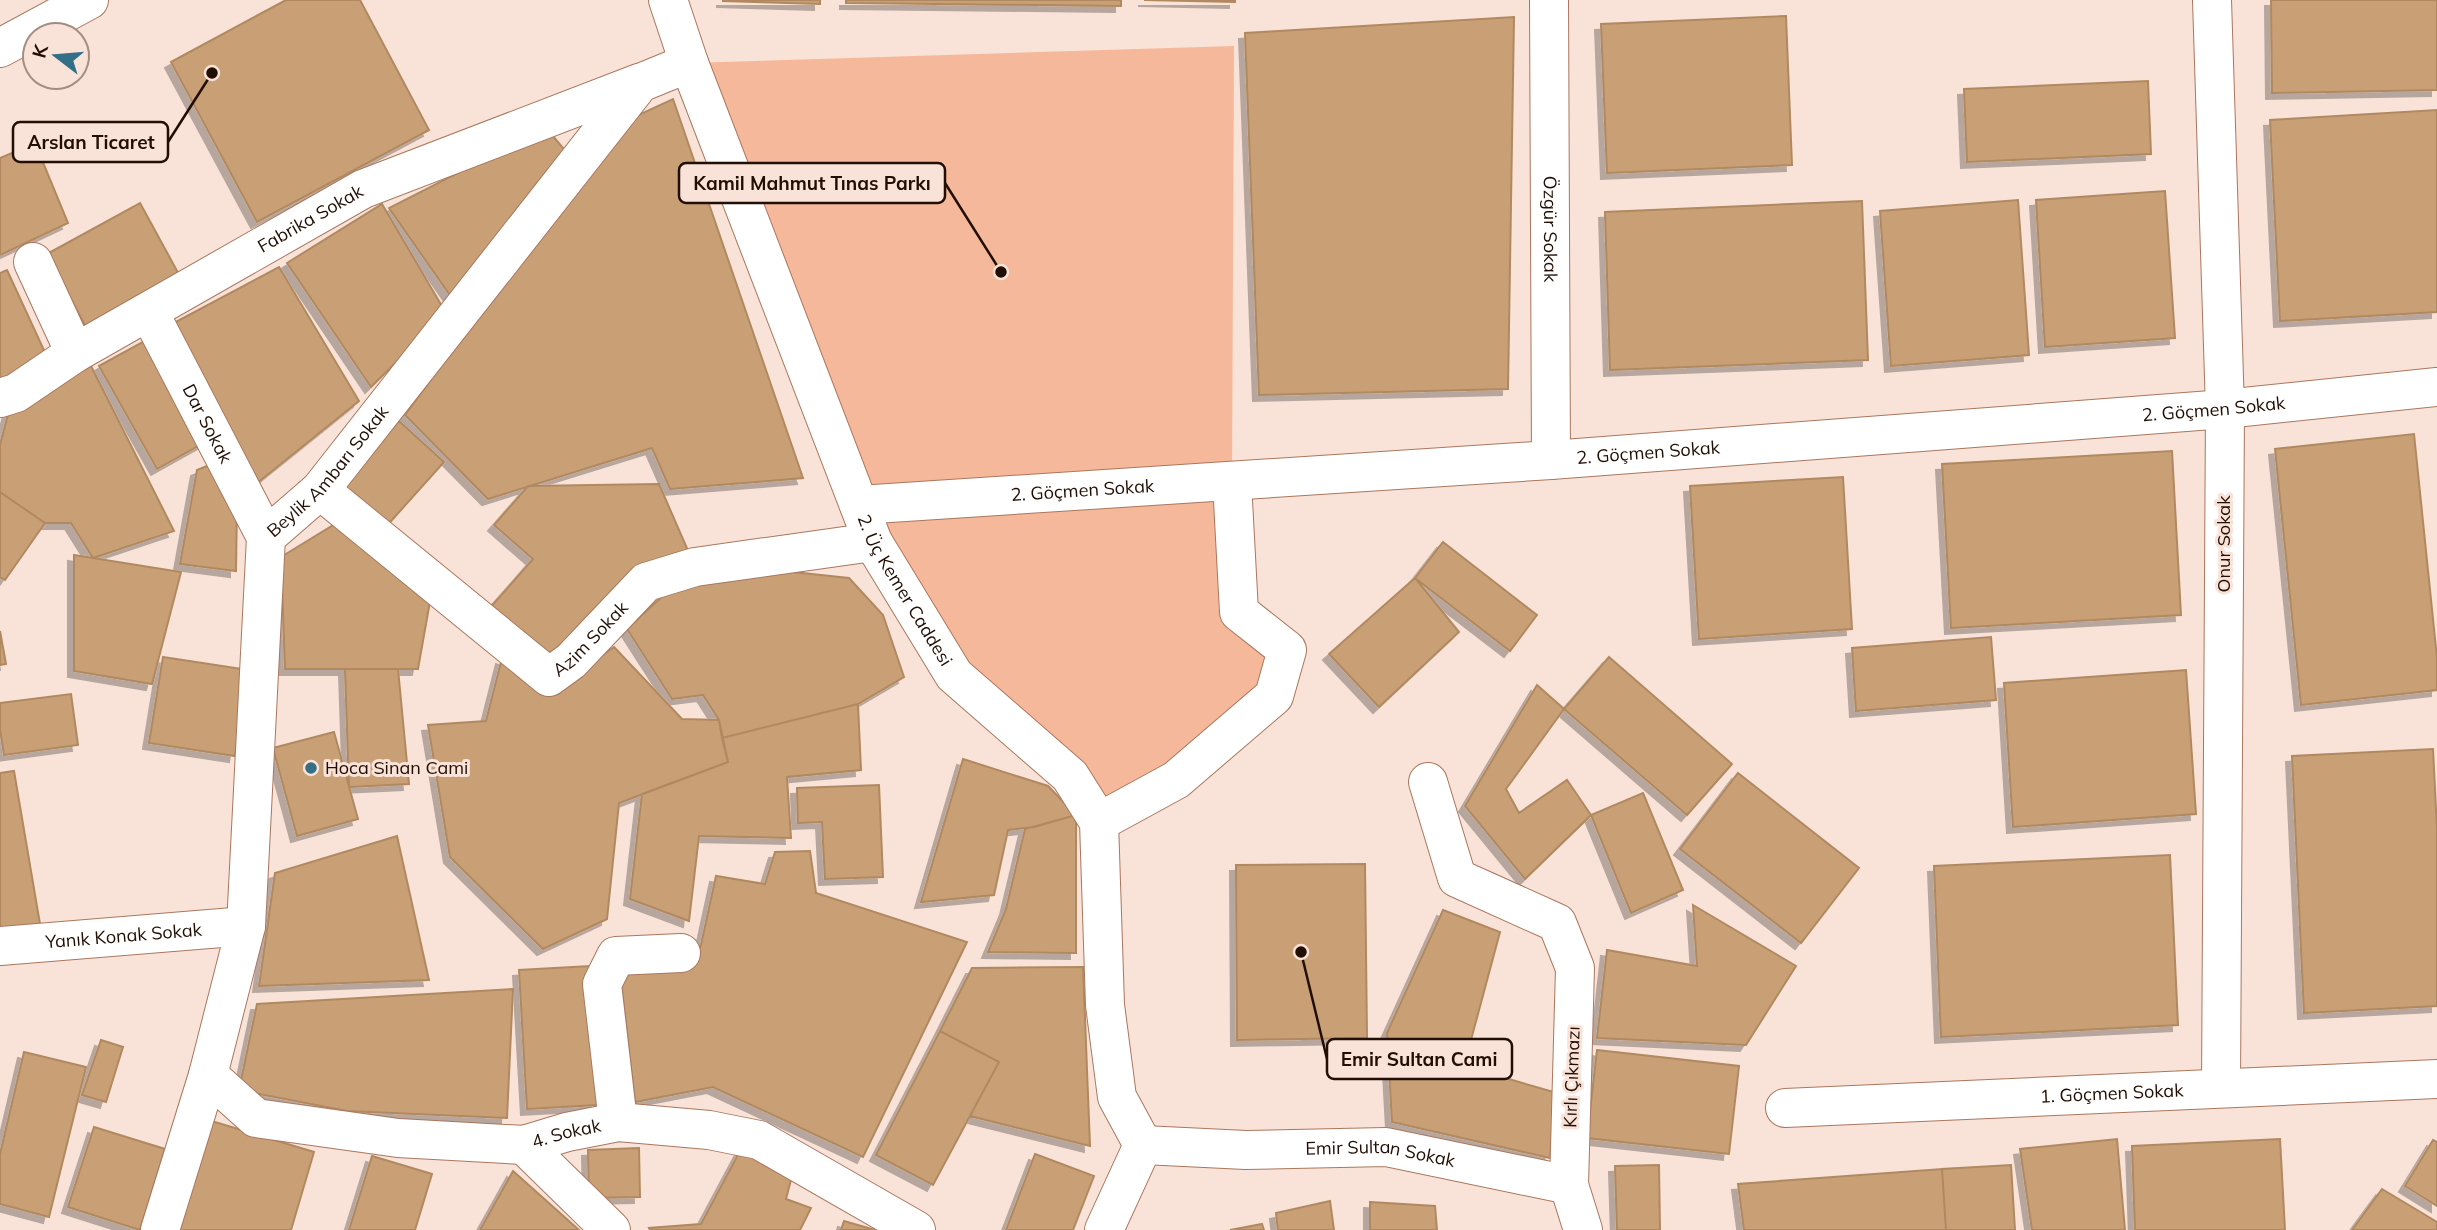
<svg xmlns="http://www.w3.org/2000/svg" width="2437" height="1230" font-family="Mulish,sans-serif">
<defs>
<filter id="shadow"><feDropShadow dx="-6" dy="6" stdDeviation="0" flood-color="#0004"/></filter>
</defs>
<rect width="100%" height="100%" fill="#f9e2d7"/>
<path fill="#f6b89a" d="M 1234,46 L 1232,482 L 1239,612 L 1287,650 L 1274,696 L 1099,822 L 954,675 L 873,542 L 689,63 Z"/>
<path fill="#c9a076" stroke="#b18960" stroke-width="2" filter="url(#shadow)" d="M 286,0 L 360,0 L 429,130 L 257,222 L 171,62 Z
M 723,0 L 820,0 L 820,4 L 723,1 Z
M 846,0 L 1121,0 L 1121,6 L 846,3 Z
M 1144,0 L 1235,0 L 1235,2 Z
M 2271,0 L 2437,0 L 2437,90 L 2272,93 Z
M 1786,16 L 1792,165 L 1607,173 L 1601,24 Z
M 1514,17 L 1508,389 L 1259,395 L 1245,33 Z
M 2148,81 L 2151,154 L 1967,162 L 1964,89 Z
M 673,99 L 803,478 L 670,489 L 652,448 L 488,499 L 405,415 L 619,124 Z
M 2437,110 L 2437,312 L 2280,321 L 2270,120 Z
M 546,128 L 569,155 L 454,301 L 389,208 Z
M 35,143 L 68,223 L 0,255 L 0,158 Z
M 2165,191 L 2175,338 L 2045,347 L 2036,200 Z
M 2018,200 L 2029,355 L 1891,366 L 1880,211 Z
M 1862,201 L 1868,360 L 1610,370 L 1605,212 Z
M 140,203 L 182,280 L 88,331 L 47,254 Z
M 382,204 L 446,313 L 371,387 L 287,263 Z
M 279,267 L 359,401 L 256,484 L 172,324 Z
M 7,270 L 48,359 L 0,379 L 0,273 Z
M 148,339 L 205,442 L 157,469 L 99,366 Z
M 89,362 L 174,531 L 93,558 L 71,523 L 45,523 L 0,492 L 0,445 L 11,403 Z
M 399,421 L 444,462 L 383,530 L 337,489 Z
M 2414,434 L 2437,658 L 2437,690 L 2301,705 L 2275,449 Z
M 2172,451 L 2181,615 L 1951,628 L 1942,464 Z
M 212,464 L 237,503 L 236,571 L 180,564 L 197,470 Z
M 1843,477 L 1852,629 L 1699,639 L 1690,486 Z
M 659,484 L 689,553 L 550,663 L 489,609 L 533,559 L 494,525 L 528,486 Z
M 0,492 L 45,523 L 5,580 L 0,577 Z
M 335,524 L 431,596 L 418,669 L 285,669 L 281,557 Z
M 1443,542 L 1537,615 L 1510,651 L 1415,578 Z
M 74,555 L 181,572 L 152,684 L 74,671 Z
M 756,568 L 849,578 L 883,615 L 904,677 L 858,704 L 722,738 L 719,720 L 703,695 L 672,699 L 627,629 L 668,591 Z
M 1415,578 L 1459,632 L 1379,707 L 1329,654 Z
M 0,631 L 6,664 L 0,665 Z
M 1991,637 L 1996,700 L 1856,711 L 1852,648 Z
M 614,647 L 682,719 L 719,720 L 728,762 L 619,803 L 607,919 L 543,949 L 450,857 L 428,725 L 486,721 L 502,658 L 566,681 Z
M 163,657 L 249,670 L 235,756 L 149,743 Z
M 1609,657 L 1732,764 L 1687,815 L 1564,709 Z
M 345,669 L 398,669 L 409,784 L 349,787 Z
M 2186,670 L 2196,814 L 2013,827 L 2004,683 Z
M 1537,685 L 1564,709 L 1506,789 L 1519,813 L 1567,780 L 1591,815 L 1525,879 L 1465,806 Z
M 71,694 L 78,745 L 4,755 L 0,729 L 0,703 Z
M 858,704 L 861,770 L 787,777 L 791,838 L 699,836 L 689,921 L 630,899 L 642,794 L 728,762 L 722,738 Z
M 334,732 L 358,819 L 297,836 L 273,748 Z
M 2433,749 L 2437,829 L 2437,1006 L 2304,1013 L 2292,756 Z
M 963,759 L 1048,786 L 1076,815 L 1034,827 L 1008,830 L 994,895 L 921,902 Z
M 14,771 L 40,924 L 0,931 L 0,773 Z
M 1738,773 L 1859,868 L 1801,943 L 1680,849 Z
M 879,785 L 883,877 L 825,879 L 822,822 L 798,823 L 797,788 Z
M 1643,793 L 1683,890 L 1631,913 L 1591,815 Z
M 1076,815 L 1076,953 L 988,952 L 1006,909 L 1025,829 Z
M 397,836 L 429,980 L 259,986 L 275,873 Z
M 810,851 L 816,893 L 967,942 L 863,1157 L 713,1087 L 635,1102 L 620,973 L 693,965 L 701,945 L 716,876 L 765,884 L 775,852 Z
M 2170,855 L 2178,1025 L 1941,1037 L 1934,866 Z
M 1365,864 L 1367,1038 L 1237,1040 L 1236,865 Z
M 1693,905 L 1796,966 L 1746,1045 L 1597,1038 L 1607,950 L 1697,966 Z
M 1443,910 L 1500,932 L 1464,1066 L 1557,1093 L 1550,1158 L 1392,1122 L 1387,1033 Z
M 590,966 L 597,1105 L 527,1109 L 519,970 Z
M 1083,967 L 1090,1146 L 970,1116 L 999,1062 L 940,1031 L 972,968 Z
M 513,989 L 507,1118 L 347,1111 L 239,1090 L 257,1004 Z
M 940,1031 L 999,1062 L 933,1185 L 876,1155 Z
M 101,1040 L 123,1047 L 106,1102 L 82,1095 Z
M 1597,1050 L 1739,1066 L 1729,1154 L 1587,1138 Z
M 24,1052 L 86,1067 L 49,1217 L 0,1204 L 0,1154 Z
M 205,1119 L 314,1152 L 291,1230 L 172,1230 Z
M 94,1127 L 165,1149 L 140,1230 L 68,1207 Z
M 2117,1139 L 2125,1230 L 2032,1230 L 2020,1149 Z
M 2280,1139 L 2285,1230 L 2135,1230 L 2132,1146 Z
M 2433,1140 L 2437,1142 L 2437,1206 L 2405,1186 Z
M 639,1148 L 640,1197 L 589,1198 L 588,1150 Z
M 741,1149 L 793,1172 L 786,1199 L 811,1208 L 800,1230 L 650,1230 L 649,1228 L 701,1224 Z
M 1035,1154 L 1094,1176 L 1073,1230 L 1006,1230 Z
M 372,1156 L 432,1174 L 415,1230 L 349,1230 Z
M 1659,1165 L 1660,1230 L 1617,1230 L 1615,1166 Z
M 2011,1165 L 2015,1230 L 1946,1230 L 1942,1169 Z
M 1942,1169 L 1946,1230 L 1744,1230 L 1738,1184 Z
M 513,1171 L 579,1230 L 480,1230 Z
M 2382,1189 L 2437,1222 L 2437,1230 L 2352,1230 Z
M 1330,1201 L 1334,1230 L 1278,1230 L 1276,1213 Z
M 1370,1202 L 1435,1206 L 1437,1230 L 1370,1230 Z
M 844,1221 L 875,1230 L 841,1230 Z
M 1262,1224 L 1264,1230 L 1230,1230 Z"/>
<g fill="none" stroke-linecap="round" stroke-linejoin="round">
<g stroke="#aa775e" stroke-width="40">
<g id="minor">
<path id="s1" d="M 668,0 L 689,63 L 873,542 L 954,675 L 1070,776 L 1099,822 L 1105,1005 L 1117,1097 L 1143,1145"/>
<path id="s2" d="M 1549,0 L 1551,460"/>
<path d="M 2212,0 L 2225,409 L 2221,1087"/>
<path d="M 33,262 L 75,353"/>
<path id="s3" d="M 149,312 L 266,537"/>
<path id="s4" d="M 0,398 L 16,393 L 75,353 L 363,189 L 639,83"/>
<path id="s5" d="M 320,490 L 549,677 L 571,661 L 646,582 L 695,567 L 873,542"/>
<path id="s6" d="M 859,505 L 1551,460 L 2225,409 L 2437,387"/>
<path d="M 1428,782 L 1457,878 L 1557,923 L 1575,968 L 1569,1185"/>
<path d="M 1099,822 L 1176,780 L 1274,696 L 1287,650 L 1239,612 L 1232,482"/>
<path id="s7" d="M 0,946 L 246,926"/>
<path id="s8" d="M 208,1075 L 256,1118 L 398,1138 L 524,1145 L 567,1132 L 618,1122 L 709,1130 L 759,1140 L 916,1230"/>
<path id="s9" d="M 1785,1108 L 2437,1079"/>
<path d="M 618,1122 L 602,984 L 616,956 L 681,953"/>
<path d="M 524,1145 L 611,1230"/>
<path id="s10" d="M 1143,1145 L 1246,1150 L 1386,1147 L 1569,1185 L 1583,1230"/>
<path id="s11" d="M 160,1230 L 208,1075 L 246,926 L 266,537 L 320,490 L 640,83 L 689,63"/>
<path d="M 1104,1230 L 1143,1145"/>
</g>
</g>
<g stroke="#aa775e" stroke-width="40">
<path id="secondary" d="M 0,48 L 89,0"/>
</g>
<use href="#minor" stroke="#fff" stroke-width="38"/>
<use href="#secondary" stroke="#fff" stroke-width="38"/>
</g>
<circle fill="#336f86" stroke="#f9e2d7" stroke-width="2.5" cx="311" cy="768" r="7"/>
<g text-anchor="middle" stroke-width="6" stroke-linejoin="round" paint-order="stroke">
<g font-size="18" fill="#210e05" stroke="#f9e2d7">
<text dy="6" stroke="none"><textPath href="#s4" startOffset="359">Fabrika Sokak</textPath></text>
<text dy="6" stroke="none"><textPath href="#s2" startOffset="229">Özgür Sokak</textPath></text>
<text dy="6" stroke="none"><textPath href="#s6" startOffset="1358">2. Göçmen Sokak</textPath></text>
<text dy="6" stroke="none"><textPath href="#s3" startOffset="126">Dar Sokak</textPath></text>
<text dy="6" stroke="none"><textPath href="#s6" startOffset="791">2. Göçmen Sokak</textPath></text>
<text dy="6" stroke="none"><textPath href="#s11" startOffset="796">Beylik Ambarı Sokak</textPath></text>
<text dy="6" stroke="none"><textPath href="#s6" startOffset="224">2. Göçmen Sokak</textPath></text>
<text transform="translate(2224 544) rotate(-90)" y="6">Onur Sokak</text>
<text dy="6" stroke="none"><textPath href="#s1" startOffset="637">2. Üç Kemer Caddesi</textPath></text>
<text dy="6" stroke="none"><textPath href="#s5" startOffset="352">Azim Sokak</textPath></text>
<text dy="6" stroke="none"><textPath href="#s7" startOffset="124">Yanık Konak Sokak</textPath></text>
<text transform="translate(1572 1077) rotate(-88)" y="6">Kırlı Çıkmazı</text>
<text dy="6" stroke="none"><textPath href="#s9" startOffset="327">1. Göçmen Sokak</textPath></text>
<text dy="6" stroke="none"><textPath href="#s8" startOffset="378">4. Sokak</textPath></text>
<text dy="6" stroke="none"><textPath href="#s10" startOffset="238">Emir Sultan Sokak</textPath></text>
</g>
<g font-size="18" fill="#210e05" stroke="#f9e2d7" text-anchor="start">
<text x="325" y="774">Hoca Sinan Cami</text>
</g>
</g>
<path fill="none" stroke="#210e05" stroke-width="2.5" d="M212 73L168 142M1001 272L945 183M1301 952L1327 1059"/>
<g fill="#210e05" stroke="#f9e2d7" stroke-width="2.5">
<circle cx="212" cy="73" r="7"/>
<circle cx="1001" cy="272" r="7"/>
<circle cx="1301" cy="952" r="7"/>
</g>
<g fill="#f9e2d7" stroke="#210e05" stroke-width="2.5">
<rect x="13" y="122" width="155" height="40" rx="7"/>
<rect x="679" y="163" width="266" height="40" rx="7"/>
<rect x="1327" y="1039" width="185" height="40" rx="7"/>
</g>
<g font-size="19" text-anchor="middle" font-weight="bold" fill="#210e05">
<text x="91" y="149">Arslan Ticaret</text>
<text x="812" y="190">Kamil Mahmut Tınas Parkı</text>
<text x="1419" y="1066">Emir Sultan Cami</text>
</g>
<g transform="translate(56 56) rotate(286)"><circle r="33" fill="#f9e2d7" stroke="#a38d83" stroke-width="2"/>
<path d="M0-5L12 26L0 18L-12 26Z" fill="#336f86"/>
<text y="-10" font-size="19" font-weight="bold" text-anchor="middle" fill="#210e05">K</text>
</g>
</svg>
